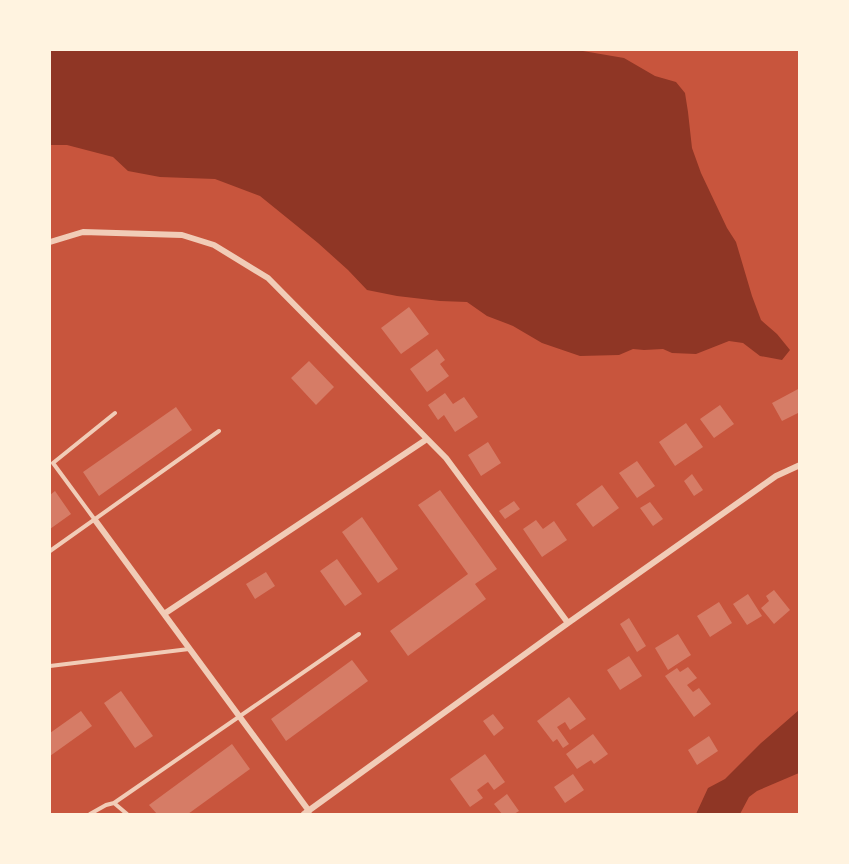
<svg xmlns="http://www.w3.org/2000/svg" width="849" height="864" font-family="'IBM Plex Sans',sans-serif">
<rect width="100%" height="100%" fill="#c8553d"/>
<path fill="#8f3625" d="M 50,50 L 577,50 L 624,58 L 655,76 L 676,82 L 685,93 L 688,112 L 692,148 L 701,173 L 727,228 L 736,242 L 752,296 L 761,320 L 777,334 L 790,350 L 782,360 L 760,356 L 743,343 L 729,341 L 696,354 L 672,353 L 663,349 L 644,350 L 633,349 L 619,355 L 580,356 L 542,343 L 513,326 L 487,316 L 467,302 L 440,301 L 397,296 L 367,290 L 348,270 L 318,243 L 260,196 L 215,179 L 160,177 L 128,171 L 113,157 L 67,145 L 50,145 Z
M 799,710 L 799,773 L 757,791 L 749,797 L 740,814 L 696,814 L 708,788 L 725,779 L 761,743 Z"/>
<path fill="#d67c66" d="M 409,307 L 429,334 L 401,354 L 381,328 Z
M 437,349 L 445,360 L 440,364 L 449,376 L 427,392 L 410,369 Z
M 309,361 L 334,387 L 316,405 L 291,378 Z
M 800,388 L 800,412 L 782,421 L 772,403 Z
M 445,393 L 453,404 L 464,397 L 478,417 L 455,432 L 444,415 L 438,420 L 428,405 Z
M 720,405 L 734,424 L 714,438 L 700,419 Z
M 176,407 L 192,430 L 99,496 L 83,472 Z
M 686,423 L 703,447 L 675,466 L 659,442 Z
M 488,442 L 501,463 L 481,476 L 468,455 Z
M 637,461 L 655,486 L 637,498 L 619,473 Z
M 692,474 L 703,490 L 694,496 L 684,481 Z
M 602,485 L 619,508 L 593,527 L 576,504 Z
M 440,490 L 497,569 L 475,584 L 486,599 L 408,656 L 390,631 L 468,574 L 418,505 Z
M 55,491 L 71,514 L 50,529 L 50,495 Z
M 514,501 L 520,509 L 505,519 L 499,511 Z
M 650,502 L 663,519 L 653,526 L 640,508 Z
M 362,517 L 398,569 L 378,583 L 342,532 Z
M 536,520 L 543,529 L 554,521 L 567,540 L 542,557 L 523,529 Z
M 337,559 L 362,594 L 345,606 L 320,571 Z
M 266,572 L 275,586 L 255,599 L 246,584 Z
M 774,590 L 790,610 L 774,624 L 761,608 L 769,601 L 766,596 Z
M 748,594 L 762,616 L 747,625 L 733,604 Z
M 719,602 L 732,623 L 710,637 L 697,616 Z
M 629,618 L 646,646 L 637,652 L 620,624 Z
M 678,634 L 691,655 L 668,670 L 655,648 Z
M 629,656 L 642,676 L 620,690 L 607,670 Z
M 352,660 L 368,681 L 286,741 L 271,719 Z
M 688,667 L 697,678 L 687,685 L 693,692 L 699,688 L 711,704 L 694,717 L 665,676 L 677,668 L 680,672 Z
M 121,691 L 153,736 L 135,748 L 104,703 Z
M 569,697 L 586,719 L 570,730 L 565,722 L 557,727 L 569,744 L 563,748 L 557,739 L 553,742 L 537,721 Z
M 81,711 L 92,726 L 50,756 L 50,733 Z
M 493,714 L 504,728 L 494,736 L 483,721 Z
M 593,734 L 608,754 L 594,764 L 591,760 L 577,769 L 566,754 Z
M 709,736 L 718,751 L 697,765 L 688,750 Z
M 232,744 L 250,769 L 188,814 L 157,814 L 149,805 Z
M 485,754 L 505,782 L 494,790 L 488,782 L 477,790 L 483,798 L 470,807 L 450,779 Z
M 573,774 L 584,790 L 565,803 L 554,787 Z
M 507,794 L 519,811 L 514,814 L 502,814 L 494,804 Z"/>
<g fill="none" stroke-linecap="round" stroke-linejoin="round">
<path stroke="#f1ccb7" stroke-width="4" d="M 95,520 L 53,463 L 115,413
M 50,551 L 219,431
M 50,666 L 189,649
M 114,803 L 359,634
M 90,814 L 106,805 L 114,803 L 127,814"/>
<path stroke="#f1ccb7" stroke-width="6" d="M 50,242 L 83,232 L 182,235 L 214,245 L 268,278 L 446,458 L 568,623
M 95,520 L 164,614 L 427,439
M 164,614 L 309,811
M 304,814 L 568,623 L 776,476 L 800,465"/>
</g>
<rect width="849" height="864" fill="none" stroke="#fff3e0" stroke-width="102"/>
</svg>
